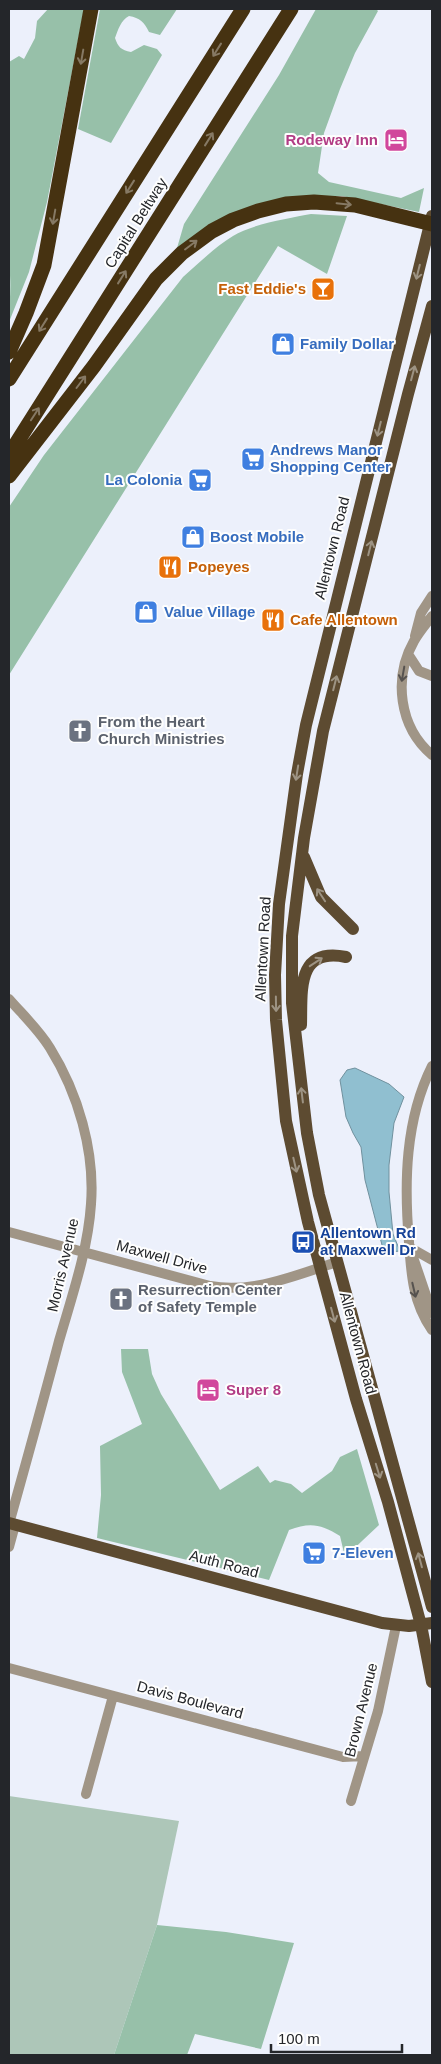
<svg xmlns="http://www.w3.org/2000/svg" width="441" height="2064" font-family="Helvetica,sans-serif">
<rect width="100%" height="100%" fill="#ecf0fb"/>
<path fill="#adc6b8" d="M 9,1796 L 179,1821 L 157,1925 L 114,2055 L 9,2055 Z"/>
<path fill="#97c0a9" d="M 48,9 L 84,9 L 47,202 L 29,272 L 9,322 C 9,303 12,286 9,267 L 9,62 L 19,56 L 24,59 L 35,38 L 37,21 Z
M 100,9 L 177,9 L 160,35 L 149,32 C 144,22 140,18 129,16 C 121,20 118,30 115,38 C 118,47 121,50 131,52 L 144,45 L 157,49 L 162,55 L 111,143 L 78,129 Z
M 316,9 L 376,9 L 378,11 L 355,53 L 340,89 L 324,133 L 318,173 L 329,182 L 401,198 L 424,188 L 419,212 L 342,196 L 308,196 L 177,248 L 184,224 L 279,75 Z
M 311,214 L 347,216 L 327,274 L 278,246 L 9,675 L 9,507 L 44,455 L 183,277 C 199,263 215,247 233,236 C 252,224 290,218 311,214 Z
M 121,1349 L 148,1349 L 152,1374 L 161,1394 L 220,1490 L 258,1466 L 270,1483 L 275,1480 L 291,1484 L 302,1493 L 332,1471 L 340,1457 L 357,1449 L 379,1525 L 345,1557 L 340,1536 C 321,1524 310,1522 289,1530 L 269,1580 L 97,1538 L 101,1495 L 100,1446 L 142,1424 L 122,1372 Z
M 157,1925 L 226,1932 L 294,1943 L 261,2049 L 195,2034 L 187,2055 L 114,2055 Z"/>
<path fill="#90bfd0" stroke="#70919e" d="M 355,1068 L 389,1084 L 404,1097 L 394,1123 L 389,1165 L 389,1192 L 393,1234 L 400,1251 L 389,1252 L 382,1245 L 365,1180 L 361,1147 L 353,1133 L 346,1117 L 340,1080 L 347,1070 Z"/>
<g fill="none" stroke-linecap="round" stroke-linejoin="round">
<path stroke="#a09586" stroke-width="10" d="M 432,616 C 426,624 419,632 414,641 C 393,678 399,727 432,755
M 415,636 L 421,613 L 432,596
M 408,654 L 419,671 L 432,676
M 9,999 C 23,1015 39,1030 50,1048 C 78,1093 95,1151 91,1204 C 88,1250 72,1296 59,1341 C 43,1402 26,1463 9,1524
M 432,1066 C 405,1120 404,1183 409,1242 C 411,1274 413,1303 432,1330
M 9,1232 L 210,1286 C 253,1294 296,1275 337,1262
M 409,1247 L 432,1260
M 414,1260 L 432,1313
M 9,1547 L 15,1525
M 9,1668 L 343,1757 L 363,1756
M 86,1794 L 113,1696
M 351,1801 L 378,1711 L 396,1626"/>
<path stroke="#5d4b31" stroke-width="12" d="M 432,216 L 306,725 L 297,774 L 279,904 L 275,975 L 276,1020 L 286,1121 L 308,1222 L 356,1399 L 388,1502 L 421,1625 L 432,1682
M 432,306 L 408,394 L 323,731 L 304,838 L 292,936 L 292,1003 L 307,1133 L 319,1195 L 432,1607
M 304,857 L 321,897 L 353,929
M 301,1025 C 302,991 296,947 346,957
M 9,1523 L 382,1623 L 409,1626 L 432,1623"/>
<path stroke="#463211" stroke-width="15" d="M 9,352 L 26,313 L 44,265 L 91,9
M 9,379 L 243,9
M 9,455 L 291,9
M 9,476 L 94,366 L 156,279 L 182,253 L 212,231 L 233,220 L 258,211 L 286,204 L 314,202 L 355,205 L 432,224"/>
</g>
<defs><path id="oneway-shaft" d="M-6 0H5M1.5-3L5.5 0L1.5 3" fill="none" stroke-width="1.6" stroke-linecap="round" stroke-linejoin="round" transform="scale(1.25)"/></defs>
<g stroke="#867964">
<use href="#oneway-shaft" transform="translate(217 50) rotate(122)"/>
<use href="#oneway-shaft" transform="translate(82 57) rotate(100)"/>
<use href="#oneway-shaft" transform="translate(209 139) rotate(-58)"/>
<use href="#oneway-shaft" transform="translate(130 187) rotate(122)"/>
<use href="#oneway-shaft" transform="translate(344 204) rotate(6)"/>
<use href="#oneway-shaft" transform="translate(54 217) rotate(100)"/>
<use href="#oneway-shaft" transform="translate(191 245) rotate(-37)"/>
<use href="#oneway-shaft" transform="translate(122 277) rotate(-58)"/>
<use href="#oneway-shaft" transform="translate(43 325) rotate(122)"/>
<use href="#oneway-shaft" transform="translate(81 382) rotate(-53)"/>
<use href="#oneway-shaft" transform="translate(35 414) rotate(-57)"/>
</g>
<g stroke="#9d9383">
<use href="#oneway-shaft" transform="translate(418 272) rotate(104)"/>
<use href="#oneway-shaft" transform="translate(413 373) rotate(-75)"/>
<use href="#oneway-shaft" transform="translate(379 429) rotate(104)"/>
<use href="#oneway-shaft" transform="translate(370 548) rotate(-76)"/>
<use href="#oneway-shaft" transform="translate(335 683) rotate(-76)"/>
<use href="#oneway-shaft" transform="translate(297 773) rotate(99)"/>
<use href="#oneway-shaft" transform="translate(321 895) rotate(-123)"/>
<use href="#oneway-shaft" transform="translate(316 962) rotate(-33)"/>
<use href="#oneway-shaft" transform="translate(276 1004) rotate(89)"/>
<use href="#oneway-shaft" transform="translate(302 1095) rotate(-97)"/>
<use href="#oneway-shaft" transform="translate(295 1165) rotate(77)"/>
<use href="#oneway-shaft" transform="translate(333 1315) rotate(75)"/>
<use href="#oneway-shaft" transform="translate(378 1471) rotate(73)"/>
<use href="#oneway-shaft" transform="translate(420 1560) rotate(-105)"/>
</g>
<g stroke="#56524f">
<use href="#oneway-shaft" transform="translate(403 674) rotate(100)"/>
<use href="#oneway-shaft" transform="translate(414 1290) rotate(77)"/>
</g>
<defs>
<g id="hotel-square" transform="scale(1.25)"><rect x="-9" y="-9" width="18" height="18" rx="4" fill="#d1479c" stroke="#fefefe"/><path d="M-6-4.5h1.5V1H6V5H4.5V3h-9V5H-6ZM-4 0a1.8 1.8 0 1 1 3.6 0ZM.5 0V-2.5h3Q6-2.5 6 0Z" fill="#fff"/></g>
<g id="bar-square" transform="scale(1.25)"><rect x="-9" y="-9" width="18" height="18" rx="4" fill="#e8710a" stroke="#fefefe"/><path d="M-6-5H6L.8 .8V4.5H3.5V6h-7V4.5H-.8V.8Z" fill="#fff"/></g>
<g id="shop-square" transform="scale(1.25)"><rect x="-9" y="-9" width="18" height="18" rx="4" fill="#3f7fe0" stroke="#fefefe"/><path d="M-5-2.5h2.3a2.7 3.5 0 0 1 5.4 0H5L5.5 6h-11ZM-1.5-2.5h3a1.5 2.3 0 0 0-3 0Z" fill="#fff"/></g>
<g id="supermarket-square" transform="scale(1.25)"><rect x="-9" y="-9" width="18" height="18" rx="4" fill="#3f7fe0" stroke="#fefefe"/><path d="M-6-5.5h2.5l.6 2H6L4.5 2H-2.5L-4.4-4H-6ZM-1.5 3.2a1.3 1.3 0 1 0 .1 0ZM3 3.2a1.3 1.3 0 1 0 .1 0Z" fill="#fff"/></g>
<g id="restaurant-square" transform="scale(1.25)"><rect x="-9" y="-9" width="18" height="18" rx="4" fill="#e8710a" stroke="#fefefe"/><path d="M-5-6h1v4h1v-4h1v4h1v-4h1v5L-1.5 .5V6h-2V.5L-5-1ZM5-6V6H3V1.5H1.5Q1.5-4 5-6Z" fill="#fff"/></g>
<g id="church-square" transform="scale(1.25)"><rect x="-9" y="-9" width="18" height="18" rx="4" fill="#6b7280" stroke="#fefefe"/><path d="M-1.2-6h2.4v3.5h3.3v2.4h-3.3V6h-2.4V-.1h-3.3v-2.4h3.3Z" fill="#fff"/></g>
<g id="bus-square" transform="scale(1.25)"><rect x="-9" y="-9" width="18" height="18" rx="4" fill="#1a4fb4" stroke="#fefefe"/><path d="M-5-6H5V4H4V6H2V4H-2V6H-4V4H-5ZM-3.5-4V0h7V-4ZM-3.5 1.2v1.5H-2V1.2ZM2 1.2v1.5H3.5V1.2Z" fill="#fff"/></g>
</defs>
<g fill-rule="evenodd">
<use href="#hotel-square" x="396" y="140"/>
<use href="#bar-square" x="323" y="289"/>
<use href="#shop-square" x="283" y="344"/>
<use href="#supermarket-square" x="253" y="459"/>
<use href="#supermarket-square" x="200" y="480"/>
<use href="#shop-square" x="193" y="537"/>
<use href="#restaurant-square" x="170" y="567"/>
<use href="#shop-square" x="146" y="612"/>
<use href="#restaurant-square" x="273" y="620"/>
<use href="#church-square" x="80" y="731"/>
<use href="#bus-square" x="303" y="1242"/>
<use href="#church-square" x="121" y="1299"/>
<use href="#hotel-square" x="208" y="1390"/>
<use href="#supermarket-square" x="314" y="1553"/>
</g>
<g text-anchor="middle" stroke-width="4" stroke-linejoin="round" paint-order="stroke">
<g font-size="15" font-weight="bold" fill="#b23c85" stroke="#fefefe" text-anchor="end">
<text x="378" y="145">Rodeway Inn</text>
<text x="226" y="1395" text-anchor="start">Super 8</text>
</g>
<g font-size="15" fill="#24262a" stroke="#fefefe">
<text transform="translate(136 223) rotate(-58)" y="5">Capital Beltway</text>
<text transform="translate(332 548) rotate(-76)" y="5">Allentown Road</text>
<text transform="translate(263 949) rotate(-87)" y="5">Allentown Road</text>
<text transform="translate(162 1257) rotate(15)" y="5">Maxwell Drive</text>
<text transform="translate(63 1265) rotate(-77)" y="5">Morris Avenue</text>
<text transform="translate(358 1343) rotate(75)" y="5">Allentown Road</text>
<text transform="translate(224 1564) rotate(15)" y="5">Auth Road</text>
<text transform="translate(190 1700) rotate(15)" y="5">Davis Boulevard</text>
<text transform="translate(361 1710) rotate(-76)" y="5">Brown Avenue</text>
</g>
<g font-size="15" font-weight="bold" fill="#c56008" stroke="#fefefe" text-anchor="start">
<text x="306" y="294" text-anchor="end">Fast Eddie's</text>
<text x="188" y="572">Popeyes</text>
<text x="290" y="625">Cafe Allentown</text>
</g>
<g font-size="15" font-weight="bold" fill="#366cbe" stroke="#fefefe" text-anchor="start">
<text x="300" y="349">Family Dollar</text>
<text x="270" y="455">Andrews Manor<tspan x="270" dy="17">Shopping Center</tspan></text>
<text x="182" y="485" text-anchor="end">La Colonia</text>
<text x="210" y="542">Boost Mobile</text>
<text x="164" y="617">Value Village</text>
<text x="332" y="1558">7-Eleven</text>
</g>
<g font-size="15" font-weight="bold" fill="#5b616d" stroke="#fefefe" text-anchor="start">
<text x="98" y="727">From the Heart<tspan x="98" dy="17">Church Ministries</tspan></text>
<text x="138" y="1295">Resurrection Center<tspan x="138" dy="17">of Safety Temple</tspan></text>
</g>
<g font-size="15" font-weight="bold" fill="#164399" stroke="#fefefe" text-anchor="start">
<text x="320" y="1238">Allentown Rd<tspan x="320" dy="17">at Maxwell Dr</tspan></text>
</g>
</g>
<rect width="441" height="2064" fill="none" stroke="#24262a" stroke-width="20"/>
<path d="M271 2044v8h131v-8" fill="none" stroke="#24262a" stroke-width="2.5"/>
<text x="278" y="2044" font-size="15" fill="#24262a" stroke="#fefefe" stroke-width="4" paint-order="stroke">100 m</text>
</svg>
